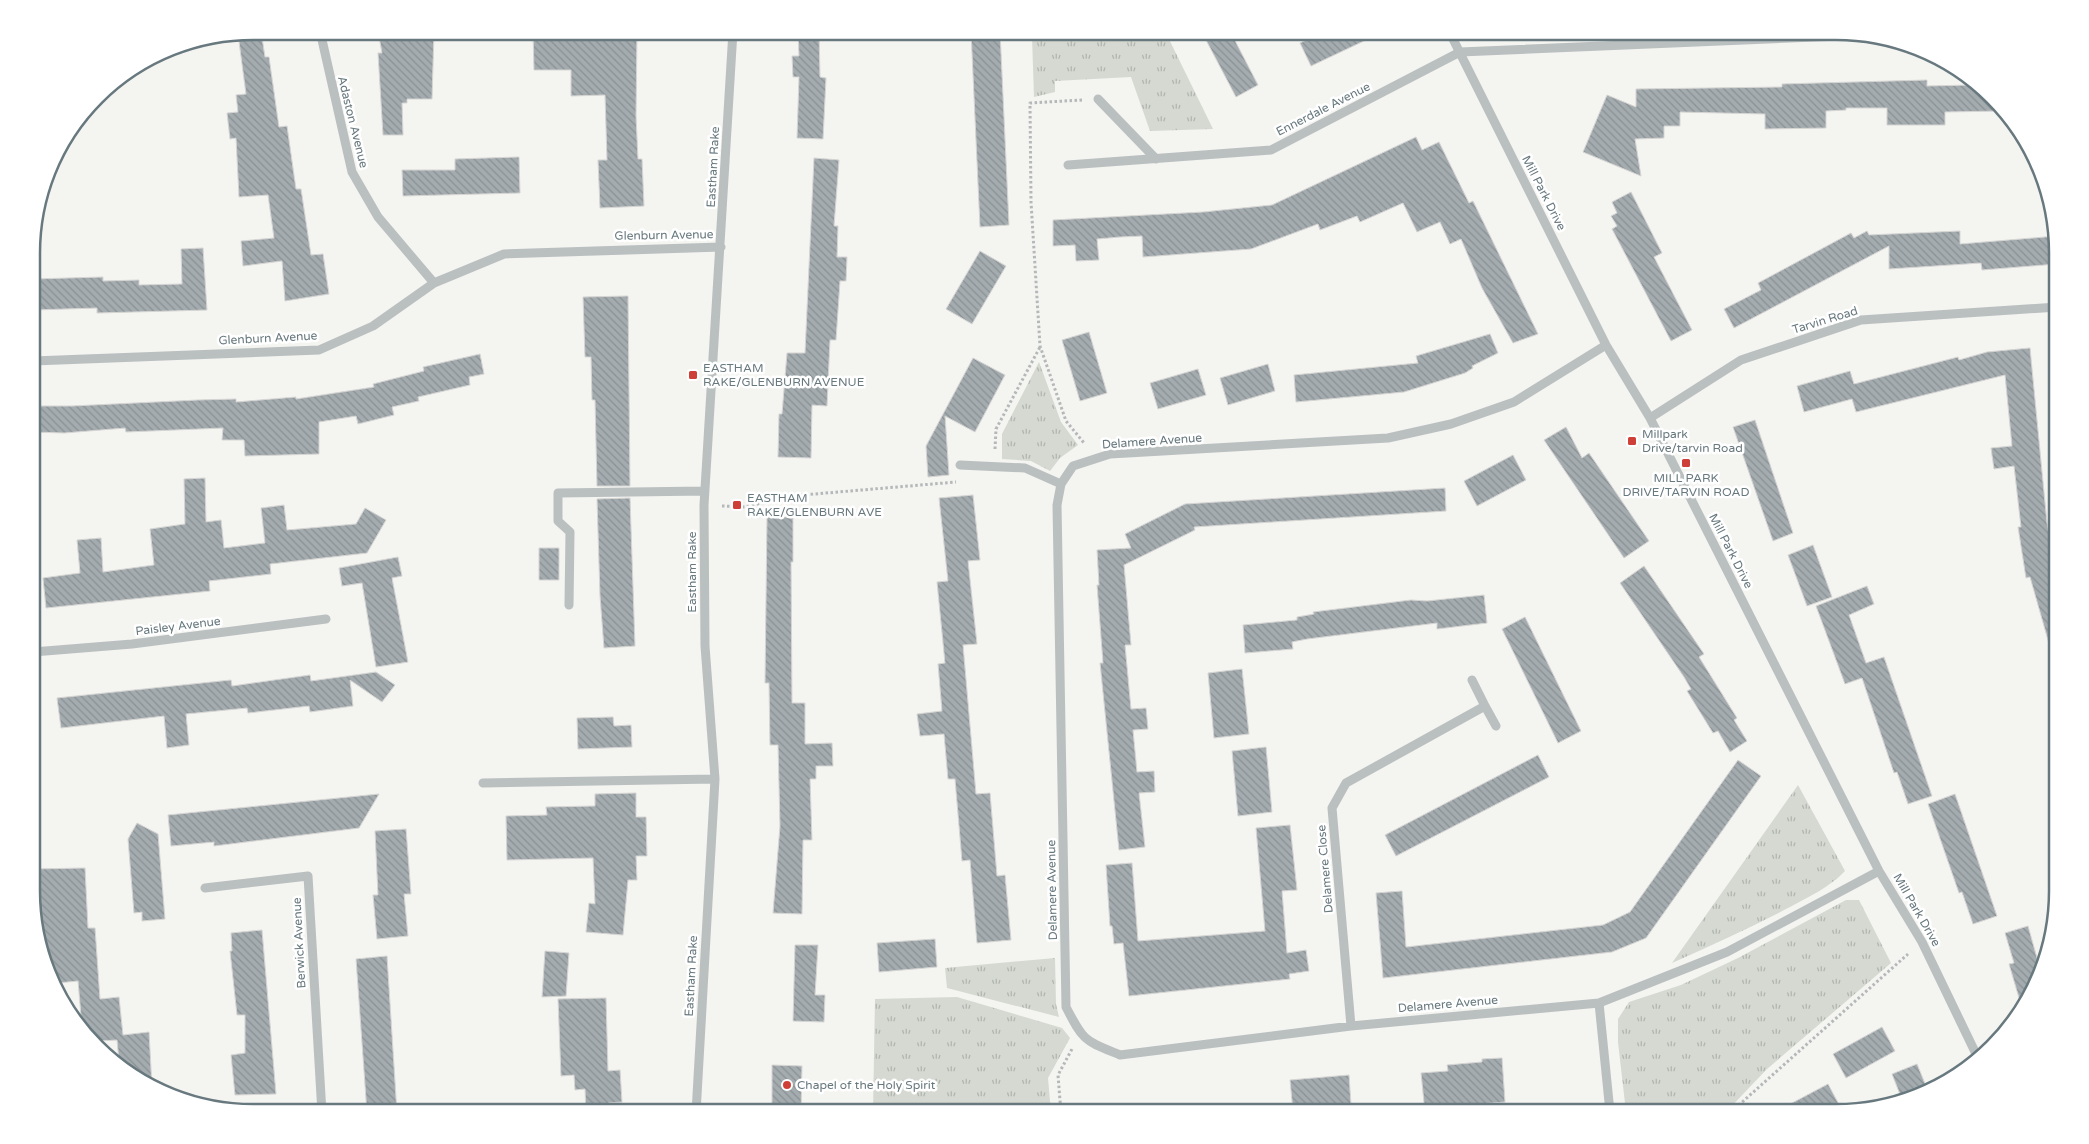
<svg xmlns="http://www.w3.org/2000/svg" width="2089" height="1144" font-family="'Varela Round',sans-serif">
<defs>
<pattern id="grass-tufts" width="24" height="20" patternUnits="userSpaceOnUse" patternTransform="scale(1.25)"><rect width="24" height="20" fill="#d5d9d1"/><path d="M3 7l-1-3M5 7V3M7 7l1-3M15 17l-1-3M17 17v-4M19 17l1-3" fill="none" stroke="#b1b5af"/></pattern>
<pattern id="building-back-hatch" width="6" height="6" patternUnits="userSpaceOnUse" patternTransform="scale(1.25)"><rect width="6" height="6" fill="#a4acaf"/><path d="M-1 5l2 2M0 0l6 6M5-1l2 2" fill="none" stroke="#899194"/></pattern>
</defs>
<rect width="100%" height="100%" fill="#f4f4f1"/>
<path fill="url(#grass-tufts)" d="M 1165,31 L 1213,129 L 1150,131 L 1131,77 L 1055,81 L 1055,92 L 1034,97 L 1032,37 Z
M 1039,362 L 1061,422 L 1078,445 L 1060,458 L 1050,471 L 1031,461 L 1002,459 L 1002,434 Z
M 1798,785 L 1845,871 C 1830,887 1810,896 1790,907 C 1752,927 1712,945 1672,963 Z
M 1846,900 L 1859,900 L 1891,963 L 1767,1069 L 1726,1112 L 1626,1112 L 1618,1042 L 1618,1019 L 1629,1002 L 1681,985 L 1738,958 Z
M 1055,958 L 1056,1004 L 1059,1017 L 947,988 L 945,968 Z
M 957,997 L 1062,1028 L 1070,1038 L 1048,1078 L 1051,1113 L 873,1113 L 875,999 Z"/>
<path fill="url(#building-back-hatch)" stroke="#d6d5d4" d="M 253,31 L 261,31 L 265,57 L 269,57 L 279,127 L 287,126 L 296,189 L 301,189 L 311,255 L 323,254 L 329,294 L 285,301 L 282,261 L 243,266 L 241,241 L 274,238 L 268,195 L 239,197 L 236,138 L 230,139 L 227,113 L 238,112 L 236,95 L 246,94 L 238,34 Z
M 378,31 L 434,31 L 432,99 L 407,99 L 407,103 L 402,103 L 403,135 L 383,135 L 378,53 L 382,53 Z
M 533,31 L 637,31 L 636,116 L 638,159 L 642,159 L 644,206 L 600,208 L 598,160 L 607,160 L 605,95 L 571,96 L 571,70 L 534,70 Z
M 798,31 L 819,31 L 820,77 L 826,78 L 823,139 L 797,138 L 799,77 L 793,77 L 792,56 L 799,56 Z
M 971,31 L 1000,31 L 1009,225 L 980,227 Z
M 1222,31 L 1230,31 L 1258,85 L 1236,97 L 1206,40 Z
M 1325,31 L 1385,31 L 1311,66 L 1300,43 Z
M 1927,80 L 1927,86 L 1972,85 L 2000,111 L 1945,112 L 1945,125 L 1887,125 L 1887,108 L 1846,108 L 1846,110 L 1826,111 L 1826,128 L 1765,129 L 1765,114 L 1680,112 L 1680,126 L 1664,126 L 1664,138 L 1635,139 L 1641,176 L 1583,152 L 1607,95 L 1636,107 L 1636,89 L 1782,87 L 1782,84 Z
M 1416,137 L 1422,150 L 1439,142 L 1469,203 L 1473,201 L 1538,334 L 1513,343 L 1482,288 L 1461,239 L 1450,244 L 1440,222 L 1417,232 L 1403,203 L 1360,222 L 1357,216 L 1320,230 L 1318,224 L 1251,249 L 1143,257 L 1142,236 L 1120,237 L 1097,239 L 1099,260 L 1076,261 L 1075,245 L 1053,246 L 1053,220 L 1203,212 L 1272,205 Z
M 519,157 L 520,193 L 403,196 L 402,170 L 455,170 L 455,159 Z
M 814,158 L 839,160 L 834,226 L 838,226 L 837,257 L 847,257 L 846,281 L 840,281 L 836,340 L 830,340 L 827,406 L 812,405 L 811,458 L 778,457 L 779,414 L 782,414 L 787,353 L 805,353 Z
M 1631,192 L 1662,253 L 1654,257 L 1692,330 L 1671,341 L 1612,229 L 1617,226 L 1611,216 L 1617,213 L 1612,202 Z
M 1867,231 L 1869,235 L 1960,231 L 1960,244 L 2057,236 L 2057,264 L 1982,270 L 1981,263 L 1889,269 L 1889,246 L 1734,328 L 1724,309 L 1761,290 L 1758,283 L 1851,233 L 1854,238 Z
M 203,248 L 207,310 L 97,313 L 97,308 L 33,310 L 33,279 L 103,277 L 103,281 L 139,280 L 139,285 L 182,284 L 181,249 Z
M 980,251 L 1006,266 L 972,324 L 946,309 Z
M 628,296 L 630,486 L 597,486 L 595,400 L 592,400 L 591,357 L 585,357 L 583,297 Z
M 1089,332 L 1107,393 L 1080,401 L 1062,340 Z
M 1490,334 L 1498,353 L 1472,366 L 1473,368 L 1465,373 L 1404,392 L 1296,402 L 1294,375 L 1418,363 L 1416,356 Z
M 2030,348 L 2047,523 L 2057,582 L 2057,653 L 2052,654 L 2030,577 L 2026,578 L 2018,527 L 2021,527 L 2014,466 L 1994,469 L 1991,448 L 2012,446 L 2005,375 L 1856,412 L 1852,399 L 1804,412 L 1797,386 L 1850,371 L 1854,384 L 1958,357 L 1959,360 L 1987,352 Z
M 480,354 L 484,374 L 469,377 L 470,385 L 418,397 L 419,401 L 392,407 L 394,415 L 358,424 L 356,416 L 319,422 L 319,454 L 245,456 L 244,440 L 222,440 L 223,428 L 126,432 L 125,428 L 64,433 L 33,432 L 33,406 L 72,406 L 198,400 L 236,399 L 236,402 L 296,397 L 296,399 L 374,387 L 373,384 L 424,371 L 423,367 Z
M 973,358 L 1005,375 L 975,432 L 945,416 L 949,475 L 928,477 L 926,446 Z
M 1268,364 L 1275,391 L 1228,405 L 1220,378 Z
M 1198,369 L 1206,395 L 1158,409 L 1150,383 Z
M 1755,420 L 1793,533 L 1773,541 L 1733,427 Z
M 1566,427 L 1582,458 L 1589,453 L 1649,541 L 1624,558 L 1544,440 Z
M 1513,455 L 1526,480 L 1477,506 L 1464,481 Z
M 205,478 L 206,522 L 221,520 L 224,548 L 265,543 L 261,508 L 284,505 L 287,530 L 356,524 L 365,508 L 386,520 L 367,553 L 270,564 L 271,574 L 209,581 L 210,591 L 46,608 L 43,578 L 80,573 L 77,540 L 101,538 L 103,572 L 154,565 L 150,529 L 185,524 L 184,479 Z
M 1445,488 L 1446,511 L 1194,527 L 1195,530 L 1124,565 L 1131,645 L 1125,645 L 1131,709 L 1146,708 L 1148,729 L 1133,730 L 1137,772 L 1154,771 L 1155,792 L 1139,793 L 1145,847 L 1119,850 L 1100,663 L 1103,663 L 1097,585 L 1099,585 L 1097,550 L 1131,548 L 1125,534 L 1185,504 Z
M 973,495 L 980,560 L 968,561 L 977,644 L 963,645 L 976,794 L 990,793 L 997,876 L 1005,875 L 1011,940 L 977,943 L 970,860 L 962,861 L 955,779 L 948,779 L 944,734 L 920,736 L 917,714 L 942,711 L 938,664 L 945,663 L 937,582 L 948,581 L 939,498 Z
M 630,498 L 635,646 L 604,648 L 600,596 L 597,499 Z
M 767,517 L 793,517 L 793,562 L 791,562 L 792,703 L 805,703 L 805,744 L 832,743 L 833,766 L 816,766 L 816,779 L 810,779 L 812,840 L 803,840 L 802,914 L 773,913 L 780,826 L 778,745 L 770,745 L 769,683 L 765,683 Z
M 1813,545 L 1832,597 L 1807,606 L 1788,555 Z
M 539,548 L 559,548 L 559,580 L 539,580 Z
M 398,557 L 402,576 L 392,578 L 408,662 L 376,667 L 362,583 L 342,586 L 339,568 Z
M 1644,566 L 1704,654 L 1699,657 L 1737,718 L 1734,720 L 1747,741 L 1730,752 L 1718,731 L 1713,733 L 1687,691 L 1691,689 L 1684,677 L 1620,583 Z
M 1867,586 L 1874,604 L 1849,615 L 1866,663 L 1884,657 L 1932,796 L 1908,804 L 1897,772 L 1894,773 L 1862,678 L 1845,684 L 1816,606 Z
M 1484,595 L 1487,623 L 1437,629 L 1437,623 L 1307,639 L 1292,642 L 1293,649 L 1245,653 L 1243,625 L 1297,620 L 1297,617 L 1314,614 L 1313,612 L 1411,600 L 1427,601 Z
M 1525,617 L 1581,731 L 1558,743 L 1502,629 Z
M 1242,669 L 1249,734 L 1214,738 L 1208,673 Z
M 376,672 L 395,685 L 382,702 L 350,680 L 353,706 L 310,712 L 309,706 L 248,713 L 247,708 L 186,714 L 189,745 L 167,748 L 164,716 L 61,728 L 57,698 L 231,680 L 232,686 L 310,675 L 311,681 Z
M 613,717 L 614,726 L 631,725 L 632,747 L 578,749 L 577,718 Z
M 1266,747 L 1272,812 L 1238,816 L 1232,751 Z
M 1538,755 L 1549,777 L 1396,856 L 1385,835 Z
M 1738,760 L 1761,776 L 1646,938 L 1612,952 L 1383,978 L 1376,893 L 1402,891 L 1406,947 L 1603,925 L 1630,912 Z
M 636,793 L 636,817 L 646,817 L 647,856 L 636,856 L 637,880 L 628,880 L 623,935 L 586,932 L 589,903 L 595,904 L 593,858 L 507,860 L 506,816 L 547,815 L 546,807 L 595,806 L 595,794 Z
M 379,794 L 359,828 L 214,846 L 214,842 L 171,846 L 168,815 Z
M 1955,794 L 1997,916 L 1973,924 L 1962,892 L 1959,893 L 1928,804 Z
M 137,823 L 158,834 L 165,919 L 142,921 L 142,912 L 134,913 L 128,839 Z
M 1290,825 L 1297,890 L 1282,891 L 1287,953 L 1306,950 L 1309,971 L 1289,974 L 1290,979 L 1129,996 L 1123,943 L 1114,944 L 1112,926 L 1110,926 L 1106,865 L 1132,863 L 1138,941 L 1265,931 L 1256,828 Z
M 406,829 L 411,894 L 404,894 L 408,936 L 377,939 L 373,895 L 378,895 L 375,831 Z
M 85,868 L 88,928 L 95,928 L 100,999 L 119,997 L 123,1035 L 149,1032 L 152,1087 L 142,1083 L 119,1061 L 117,1040 L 97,1041 L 82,1027 L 78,981 L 57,983 L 33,920 L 33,869 Z
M 2028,926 L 2039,965 L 2028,1002 L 2022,1008 L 2009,964 L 2014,963 L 2005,933 Z
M 262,930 L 276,1094 L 235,1095 L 231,1055 L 245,1053 L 245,1015 L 237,1015 L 230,951 L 232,951 L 231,933 Z
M 935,939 L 937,967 L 879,972 L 877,943 Z
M 795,945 L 818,945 L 815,995 L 825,995 L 824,1022 L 793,1021 Z
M 545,951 L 569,953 L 566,996 L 542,997 Z
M 387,956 L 397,1113 L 367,1113 L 356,959 Z
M 606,998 L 608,1071 L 620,1070 L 622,1102 L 608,1103 L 608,1113 L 586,1113 L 585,1089 L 575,1090 L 574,1075 L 561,1076 L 558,999 Z
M 1882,1027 L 1895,1051 L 1846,1078 L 1833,1054 Z
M 1502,1058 L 1505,1102 L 1453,1106 L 1454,1112 L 1425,1112 L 1421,1073 L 1448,1071 L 1447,1065 L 1482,1062 L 1482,1059 Z
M 1917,1064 L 1928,1091 L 1903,1102 L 1892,1074 Z
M 772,1065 L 802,1066 L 801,1113 L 772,1113 Z
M 1349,1075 L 1351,1105 L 1293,1111 L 1290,1080 Z
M 1828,1084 L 1843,1112 L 1775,1112 Z"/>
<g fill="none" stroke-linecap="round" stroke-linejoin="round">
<path stroke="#b4b8b9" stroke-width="3" stroke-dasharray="2.5 2.5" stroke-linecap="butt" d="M 1082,100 L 1030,103 L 1031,202 L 1040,346 L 1066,421 L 1084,443
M 995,449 L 996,429 L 1040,347
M 722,506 L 745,507 L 791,496 L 956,482
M 1731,1112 L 1908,954
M 1061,1113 L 1058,1075 L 1072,1049"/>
<path stroke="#babfc0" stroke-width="9" d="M 320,31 L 352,172 L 378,217 L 434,283
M 1449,31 L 1606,345 L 1650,418 L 1879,871 L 1922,942 L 1977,1056
M 1098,99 L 1156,159
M 1068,165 L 1271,150 L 1460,52 L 1864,35
M 1606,345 L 1514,402 L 1451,424 L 1388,438 L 1110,454 L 1073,466 L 1061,484 L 1057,505 L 1066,1007 C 1084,1042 1084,1040 1120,1055 L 1351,1026 L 1599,1003 L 1727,952 L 1879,871
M 33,361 L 319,350 L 373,326 L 434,283 L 504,254 L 721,247
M 1650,418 L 1741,360 L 1861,320 L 2057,307
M 960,465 L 1025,468 L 1061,484
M 569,605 L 570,532 L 558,521 L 558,493 L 705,491
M 33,652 L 132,644 L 326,619
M 1472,680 L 1485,706
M 483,783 L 715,779
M 205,888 L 308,876 L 322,1113
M 1599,1003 L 1610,1112
M 1351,1026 L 1332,808 L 1346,783 L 1485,706 L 1496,726
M 696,1113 L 715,779 L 705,646 L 704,505 L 733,31"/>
</g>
<g fill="#ce3f38" stroke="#fff" stroke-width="2">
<rect x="688" y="370" width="10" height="10" rx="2.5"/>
<rect x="1627" y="436" width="10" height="10" rx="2.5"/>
<rect x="1681" y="458" width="10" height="10" rx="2.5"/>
<rect x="732" y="500" width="10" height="10" rx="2.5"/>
<circle cx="787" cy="1085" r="5"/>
</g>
<g text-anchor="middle" stroke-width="5" stroke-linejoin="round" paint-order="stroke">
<g font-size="12" fill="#67787e" stroke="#fff">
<text transform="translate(1323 109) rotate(-27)" y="4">Ennerdale Avenue</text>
<text transform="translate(353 122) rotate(76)" y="4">Adaston Avenue</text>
<text transform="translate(713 167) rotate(-87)" y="4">Eastham Rake</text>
<text transform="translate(1544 193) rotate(63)" y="4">Mill Park Drive</text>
<text transform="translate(664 235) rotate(-1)" y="4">Glenburn Avenue</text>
<text transform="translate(1825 320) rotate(-17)" y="4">Tarvin Road</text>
<text transform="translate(268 338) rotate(-3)" y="4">Glenburn Avenue</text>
<text transform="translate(1152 441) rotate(-4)" y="4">Delamere Avenue</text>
<text transform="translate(1731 551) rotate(63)" y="4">Mill Park Drive</text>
<text transform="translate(692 572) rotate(-90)" y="4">Eastham Rake</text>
<text transform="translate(178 626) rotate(-7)" y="4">Paisley Avenue</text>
<text transform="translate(1325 869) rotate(-95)" y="4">Delamere Close</text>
<text transform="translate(1052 890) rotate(-91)" y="4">Delamere Avenue</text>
<text transform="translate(1917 910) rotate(60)" y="4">Mill Park Drive</text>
<text transform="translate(299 943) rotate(-93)" y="4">Berwick Avenue</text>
<text transform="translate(691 976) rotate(-87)" y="4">Eastham Rake</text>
<text transform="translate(1448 1004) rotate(-5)" y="4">Delamere Avenue</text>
</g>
<g font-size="12" fill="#67787e" stroke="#fff" text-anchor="start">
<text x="703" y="372">EASTHAM<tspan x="703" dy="14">RAKE/GLENBURN AVENUE</tspan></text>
<text x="1642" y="438">Millpark<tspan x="1642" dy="14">Drive/tarvin Road</tspan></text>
<text x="1686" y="482" text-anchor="middle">MILL PARK<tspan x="1686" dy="14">DRIVE/TARVIN ROAD</tspan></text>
<text x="747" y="502">EASTHAM<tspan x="747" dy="14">RAKE/GLENBURN AVE</tspan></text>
<text x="797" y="1089">Chapel of the Holy Spirit</text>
</g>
</g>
<path d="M0 0H2089V1144H0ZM253 40H1836A213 213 0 0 1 2049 253V891A213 213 0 0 1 1836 1104H253A213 213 0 0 1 40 891V253A213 213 0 0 1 253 40Z" fill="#fff" fill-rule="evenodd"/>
<path fill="none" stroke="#67787e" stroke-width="2.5" d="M253 40H1836A213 213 0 0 1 2049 253V891A213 213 0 0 1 1836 1104H253A213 213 0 0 1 40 891V253A213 213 0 0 1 253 40Z"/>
</svg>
